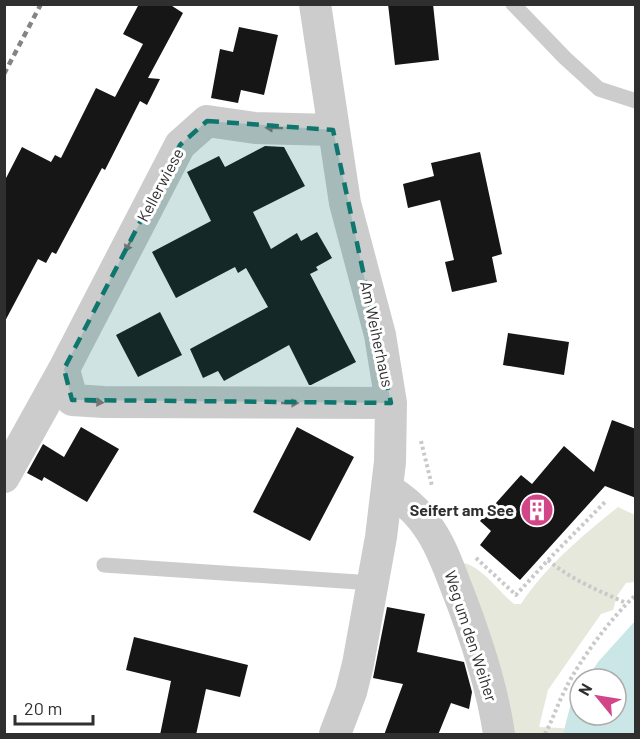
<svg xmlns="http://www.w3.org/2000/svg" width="640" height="739" font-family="Barlow,sans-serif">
<rect width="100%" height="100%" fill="#fff"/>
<path fill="#e7e8dc" d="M 618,507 L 635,515 L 635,582 L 626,583 L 617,596 L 613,610 L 601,614 L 548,690 L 539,727 L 562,728 L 565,729 L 563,734 L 512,734 L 461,568 L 465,563 C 485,570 498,591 514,604 L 521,604 C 546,566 583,535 618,507 Z"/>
<path fill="#cae6e6" d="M 635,621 L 635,734 L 563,734 L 570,707 L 580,690 L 580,715 L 616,715 L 616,679 L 587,679 L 598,662 Z"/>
<path fill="#161616" d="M 139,4 L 169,4 L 183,13 L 148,78 L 160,79 L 147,105 L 140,101 L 105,170 L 102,168 L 56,254 L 52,252 L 46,263 L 38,259 L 4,323 L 4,182 L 22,147 L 51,162 L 55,155 L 61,158 L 96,88 L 115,97 L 143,44 L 123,34 Z
M 388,4 L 433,4 L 439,60 L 395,65 Z
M 239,27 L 278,35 L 264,95 L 241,90 L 238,103 L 211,98 L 220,49 L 233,52 Z
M 265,146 L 284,147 L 305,186 L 253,212 L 271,249 L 297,233 L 301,241 L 317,232 L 332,258 L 316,267 L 318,270 L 310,274 L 356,362 L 311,385 L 309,385 L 289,345 L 224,381 L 218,371 L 203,378 L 190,349 L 268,307 L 246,268 L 238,273 L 235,267 L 176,298 L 152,252 L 211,221 L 187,172 L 219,156 L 225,167 Z
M 480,152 L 502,254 L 492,257 L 497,282 L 452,292 L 445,262 L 454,260 L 440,200 L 408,208 L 403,184 L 434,176 L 431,163 Z
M 160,312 L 182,355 L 138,377 L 116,335 Z
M 508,333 L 569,342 L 564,375 L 503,365 Z
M 612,420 L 636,429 L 636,498 L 605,486 L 520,580 L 480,545 L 491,531 L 480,521 L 521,475 L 532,484 L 564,446 L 594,472 Z
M 81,427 L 119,449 L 87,502 L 44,477 L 42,481 L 27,473 L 43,444 L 64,457 Z
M 297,427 L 354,457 L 310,541 L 253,512 Z
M 387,607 L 425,614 L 417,652 L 464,662 L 472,692 L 469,709 L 451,703 L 438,735 L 384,735 L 403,684 L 373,678 Z
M 134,637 L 248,665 L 240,697 L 206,689 L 196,735 L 160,735 L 171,681 L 126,670 Z"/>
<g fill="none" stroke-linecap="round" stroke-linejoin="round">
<path stroke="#c9c9c9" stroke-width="4" stroke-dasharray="3 3" stroke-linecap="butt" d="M 421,441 L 432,486
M 476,558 L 516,595 L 548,560 C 571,580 600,591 626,603
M 548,560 L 606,501
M 545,734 C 553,719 558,703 566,688 C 579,661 613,615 636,595"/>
<path stroke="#ccc" stroke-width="15" d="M 513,4 L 565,58 L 599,89 L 636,101
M 104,565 L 373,583"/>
<path stroke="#ccc" stroke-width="32" d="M 315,4 L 345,203 L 380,335 L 391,403 L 390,462 L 381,537 L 358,664 L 351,692 L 335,734
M 333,130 L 255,128 L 207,121 L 180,145 L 64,369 L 72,400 L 104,402 L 391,403
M 4,477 L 64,369
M 387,489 C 404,499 419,512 430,530 C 441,546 448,566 455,584 C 474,632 492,684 499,734"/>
<path stroke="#848484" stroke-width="4.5" stroke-dasharray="6 4.5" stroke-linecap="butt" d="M 4,74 L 41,4"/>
</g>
<defs><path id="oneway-solid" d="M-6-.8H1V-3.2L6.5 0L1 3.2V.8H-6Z" transform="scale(1.5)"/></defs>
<g fill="#767676">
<use href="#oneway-solid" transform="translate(274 128) rotate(-179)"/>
<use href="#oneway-solid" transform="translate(129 244) rotate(117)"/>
<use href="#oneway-solid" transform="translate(95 402) rotate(5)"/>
<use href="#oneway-solid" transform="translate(290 403)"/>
</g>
<path fill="#0f766e" fill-opacity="0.2" stroke="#0f766e" stroke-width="4.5" stroke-dasharray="12 8" stroke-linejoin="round" d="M 207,121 L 333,130 L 391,403 L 72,400 L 64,369 L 180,145 Z"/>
<defs>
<g id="building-disc" transform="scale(1.725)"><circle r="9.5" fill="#d24688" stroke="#fff"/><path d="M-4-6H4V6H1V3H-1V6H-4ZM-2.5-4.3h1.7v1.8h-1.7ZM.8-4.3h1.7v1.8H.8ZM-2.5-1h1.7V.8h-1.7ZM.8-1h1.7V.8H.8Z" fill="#fff"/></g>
</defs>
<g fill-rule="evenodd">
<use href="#building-disc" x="537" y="510"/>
</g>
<g text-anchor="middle" stroke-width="6" stroke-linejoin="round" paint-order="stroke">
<g font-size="16" fill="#2f2f2f" stroke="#fff">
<text transform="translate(160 185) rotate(-62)" y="6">Kellerwiese</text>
<text transform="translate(377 334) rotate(78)" y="6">Am Weiherhaus</text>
<text transform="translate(471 636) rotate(72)" y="6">Weg um den Weiher</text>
</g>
<g font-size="16" font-weight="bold" fill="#2f2f2f" stroke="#fff" text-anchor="end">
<text x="514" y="516">Seifert am See</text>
</g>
</g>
<rect width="640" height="739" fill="none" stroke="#2f2f2f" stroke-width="12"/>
<g transform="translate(598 697) rotate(300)"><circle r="28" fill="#ffffff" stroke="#acacac" stroke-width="1.5"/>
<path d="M0-4.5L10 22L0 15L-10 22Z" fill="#d24688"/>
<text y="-9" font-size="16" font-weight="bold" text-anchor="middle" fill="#2f2f2f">N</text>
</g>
<path d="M15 715v9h78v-9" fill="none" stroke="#2f2f2f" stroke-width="3"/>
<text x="24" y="715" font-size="18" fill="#2f2f2f" stroke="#ffffff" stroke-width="4.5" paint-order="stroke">20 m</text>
</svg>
